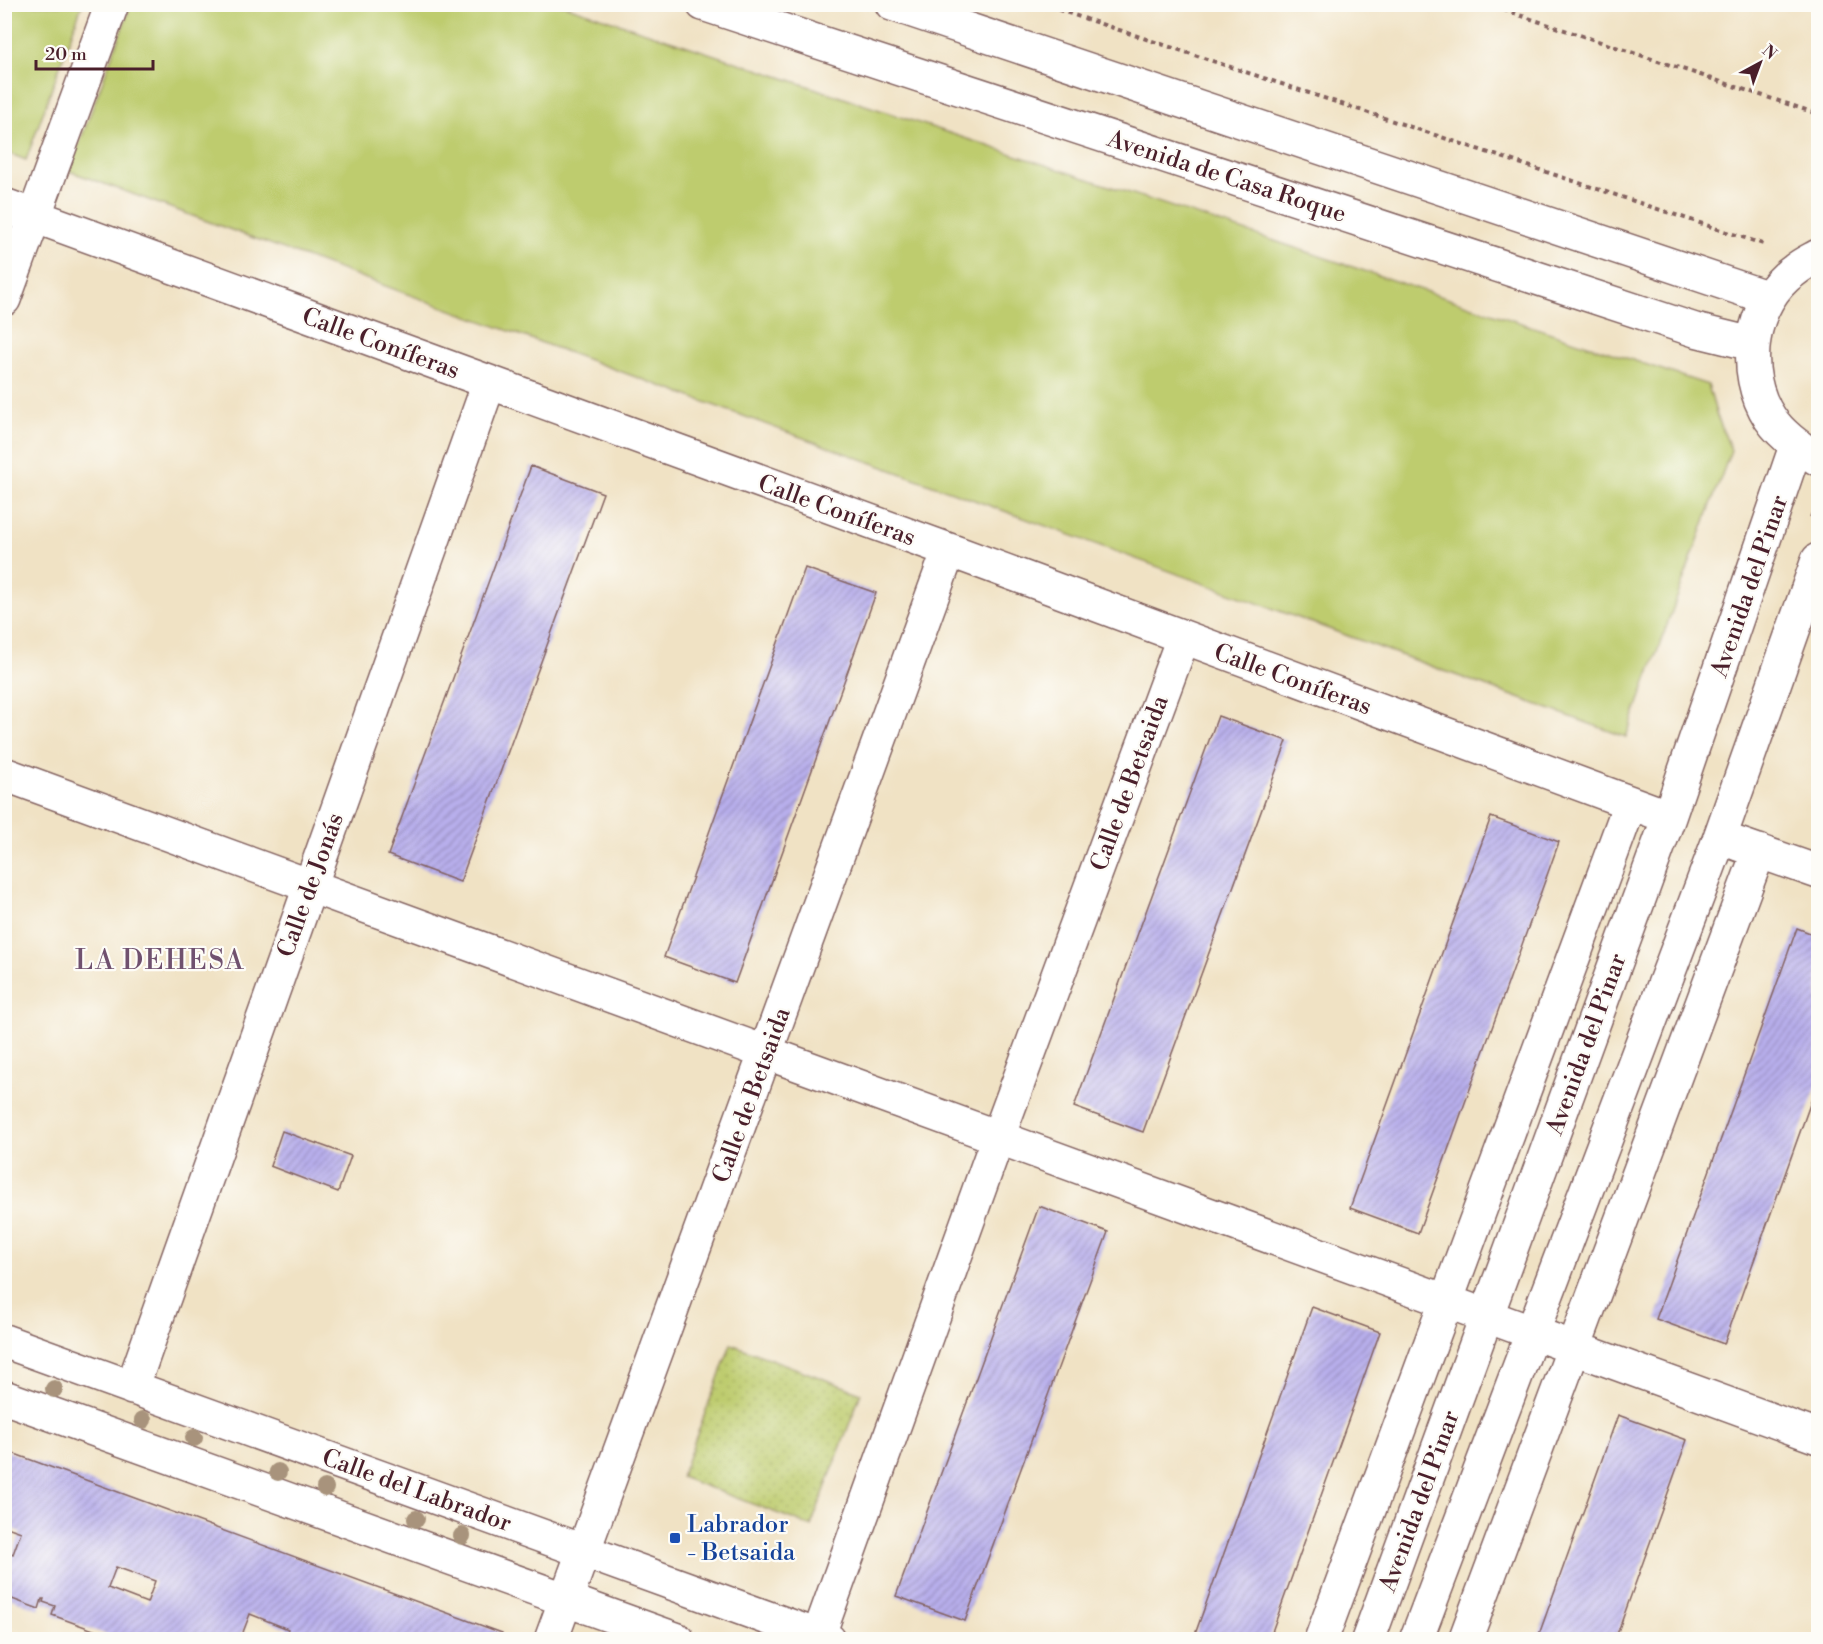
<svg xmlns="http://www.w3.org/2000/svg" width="1823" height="1644" font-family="'Libre Bodoni',serif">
<defs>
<pattern id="park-dots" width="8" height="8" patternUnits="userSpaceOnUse" patternTransform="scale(1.5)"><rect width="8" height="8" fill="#becc6e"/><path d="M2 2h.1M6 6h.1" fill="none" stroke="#a5af5f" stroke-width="1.8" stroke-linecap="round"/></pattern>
<pattern id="building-hatch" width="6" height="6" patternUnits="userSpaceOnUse" patternTransform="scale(1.5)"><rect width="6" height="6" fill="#b8afec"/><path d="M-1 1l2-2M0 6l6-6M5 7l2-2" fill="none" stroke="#988ebf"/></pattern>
</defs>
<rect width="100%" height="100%" fill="#fdfcf7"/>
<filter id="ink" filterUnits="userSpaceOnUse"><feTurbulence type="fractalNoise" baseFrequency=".0167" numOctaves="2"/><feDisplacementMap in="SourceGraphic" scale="12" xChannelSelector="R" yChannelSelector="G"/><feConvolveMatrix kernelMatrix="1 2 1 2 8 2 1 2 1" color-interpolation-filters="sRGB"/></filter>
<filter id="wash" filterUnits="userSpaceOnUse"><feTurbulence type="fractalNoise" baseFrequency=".008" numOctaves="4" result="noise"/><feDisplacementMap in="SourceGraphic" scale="24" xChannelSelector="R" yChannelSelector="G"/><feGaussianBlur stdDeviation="1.35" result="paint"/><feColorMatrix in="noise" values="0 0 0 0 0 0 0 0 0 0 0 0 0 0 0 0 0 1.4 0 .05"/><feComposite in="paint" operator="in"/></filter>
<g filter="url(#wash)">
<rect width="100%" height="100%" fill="#f0e2c4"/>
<path fill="#becc6e" stroke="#84764c" stroke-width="1.5" d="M 4,5 L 82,5 L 26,160 L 5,152 Z
M 131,5 L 564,5 L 1708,385 L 1717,416 L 1731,450 L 1626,737 L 69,171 Z"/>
<path fill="url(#park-dots)" stroke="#84764c" stroke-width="1.5" d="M 731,1344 L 861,1393 L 811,1526 L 681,1477 Z"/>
<g id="blocks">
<path fill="url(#building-hatch)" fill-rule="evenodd" d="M 531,466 L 603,493 L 460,882 L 388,855 Z
M 805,568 L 876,593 L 735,983 L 664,957 Z
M 1218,716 L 1287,741 L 1143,1132 L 1074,1107 Z
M 1491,817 L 1559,842 L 1418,1233 L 1350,1208 Z
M 1797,928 L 1818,936 L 1818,1082 L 1724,1344 L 1656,1319 Z
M 282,1131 L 351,1156 L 338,1192 L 270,1166 Z
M 1039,1206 L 1108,1232 L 965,1621 L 896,1596 Z
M 1312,1307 L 1380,1332 L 1269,1640 L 1193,1640 Z
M 1618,1415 L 1687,1440 L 1615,1640 L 1537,1640 Z
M 4,1450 L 502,1633 L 500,1640 L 284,1640 L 288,1629 L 250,1614 L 240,1640 L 121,1640 L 52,1615 L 55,1606 L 43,1602 L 44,1599 L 42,1599 L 39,1609 L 4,1596 L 4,1550 L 13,1554 L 21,1532 L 4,1526 ZM 116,1567 L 155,1581 L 147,1603 L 108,1588 Z"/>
</g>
</g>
<g filter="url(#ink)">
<use href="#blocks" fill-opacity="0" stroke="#846361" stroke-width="1.5"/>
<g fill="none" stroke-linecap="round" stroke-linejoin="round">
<g stroke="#846361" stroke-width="36">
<path id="street" d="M 703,4 L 1695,330 L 1752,344
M 892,4 L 1769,298
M 4,205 L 949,550 L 1669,817
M 1818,256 C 1811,260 1802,264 1795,270 C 1749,302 1740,373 1770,418 C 1782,436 1801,449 1818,459
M 4,299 L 112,4
M 4,774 L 1818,1437
M 1738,844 L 1818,872
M 4,1341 L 829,1640
M 132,1388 L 489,383
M 4,1397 L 678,1640
M 551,1640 L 949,550
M 817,1640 L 998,1137 L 1183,638
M 1321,1640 L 1630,804
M 1368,1640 L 1669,817 L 1796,446
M 1416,1640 L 1720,837 L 1818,560
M 1465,1640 L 1759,851"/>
</g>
<path stroke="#846361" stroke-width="4" stroke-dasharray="4.5 4.5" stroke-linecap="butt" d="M 1041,4 L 1766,245
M 1486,4 L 1818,114
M 1810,515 L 1818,518"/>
<use href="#street" stroke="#fff" stroke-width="33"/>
</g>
<g fill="#a8937b">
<circle cx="54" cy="1389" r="9"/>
<circle cx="143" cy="1420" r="9"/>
<circle cx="194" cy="1438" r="9"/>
<circle cx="278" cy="1472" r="9"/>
<circle cx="325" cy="1488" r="9"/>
<circle cx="416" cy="1519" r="9"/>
<circle cx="462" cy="1536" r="9"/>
</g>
</g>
<rect fill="#1a4fb4" stroke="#fdfcf7" stroke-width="2" x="669" y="1532" width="12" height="12" rx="3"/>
<g text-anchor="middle" stroke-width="4.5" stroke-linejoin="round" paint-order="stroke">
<g font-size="24" fill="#4a1f2b" stroke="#fdfcf7">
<text transform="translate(1227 176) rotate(18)" y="8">Avenida de Casa Roque</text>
<text transform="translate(381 343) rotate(20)" y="8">Calle Coníferas</text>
<text transform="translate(837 510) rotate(20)" y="8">Calle Coníferas</text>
<text transform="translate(1749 586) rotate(-71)" y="8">Avenida del Pinar</text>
<text transform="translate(1293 679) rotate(20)" y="8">Calle Coníferas</text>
<text transform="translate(1129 783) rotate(-70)" y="8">Calle de Betsaida</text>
<text transform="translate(310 885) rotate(-70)" y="8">Calle de Jonás</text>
<text transform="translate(1586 1044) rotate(-70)" y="8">Avenida del Pinar</text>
<text transform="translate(751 1095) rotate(-70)" y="8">Calle de Betsaida</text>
<text transform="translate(417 1490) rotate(20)" y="8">Calle del Labrador</text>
<text transform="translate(1419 1501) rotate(-70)" y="8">Avenida del Pinar</text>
</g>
<g font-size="24" fill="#164399" stroke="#fdfcf7" text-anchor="start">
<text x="687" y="1532">Labrador<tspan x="687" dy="28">- Betsaida</tspan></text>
</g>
<g font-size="27" letter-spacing="1.5" fill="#70516f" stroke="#fdfcf7">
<text x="160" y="969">LA DEHESA</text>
</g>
</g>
<rect width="1823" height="1644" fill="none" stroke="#fdfcf7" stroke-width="24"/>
<g transform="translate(1760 63) rotate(41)" stroke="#fdfcf7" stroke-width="4.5" paint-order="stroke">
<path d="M0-4.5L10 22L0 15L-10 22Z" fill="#4a1f2b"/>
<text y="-9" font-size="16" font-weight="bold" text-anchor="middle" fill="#4a1f2b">N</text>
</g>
<path d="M36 60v9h117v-9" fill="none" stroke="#4a1f2b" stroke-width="3"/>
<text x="45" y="60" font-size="18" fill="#4a1f2b" stroke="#fdfcf7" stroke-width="4.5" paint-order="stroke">20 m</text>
</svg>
